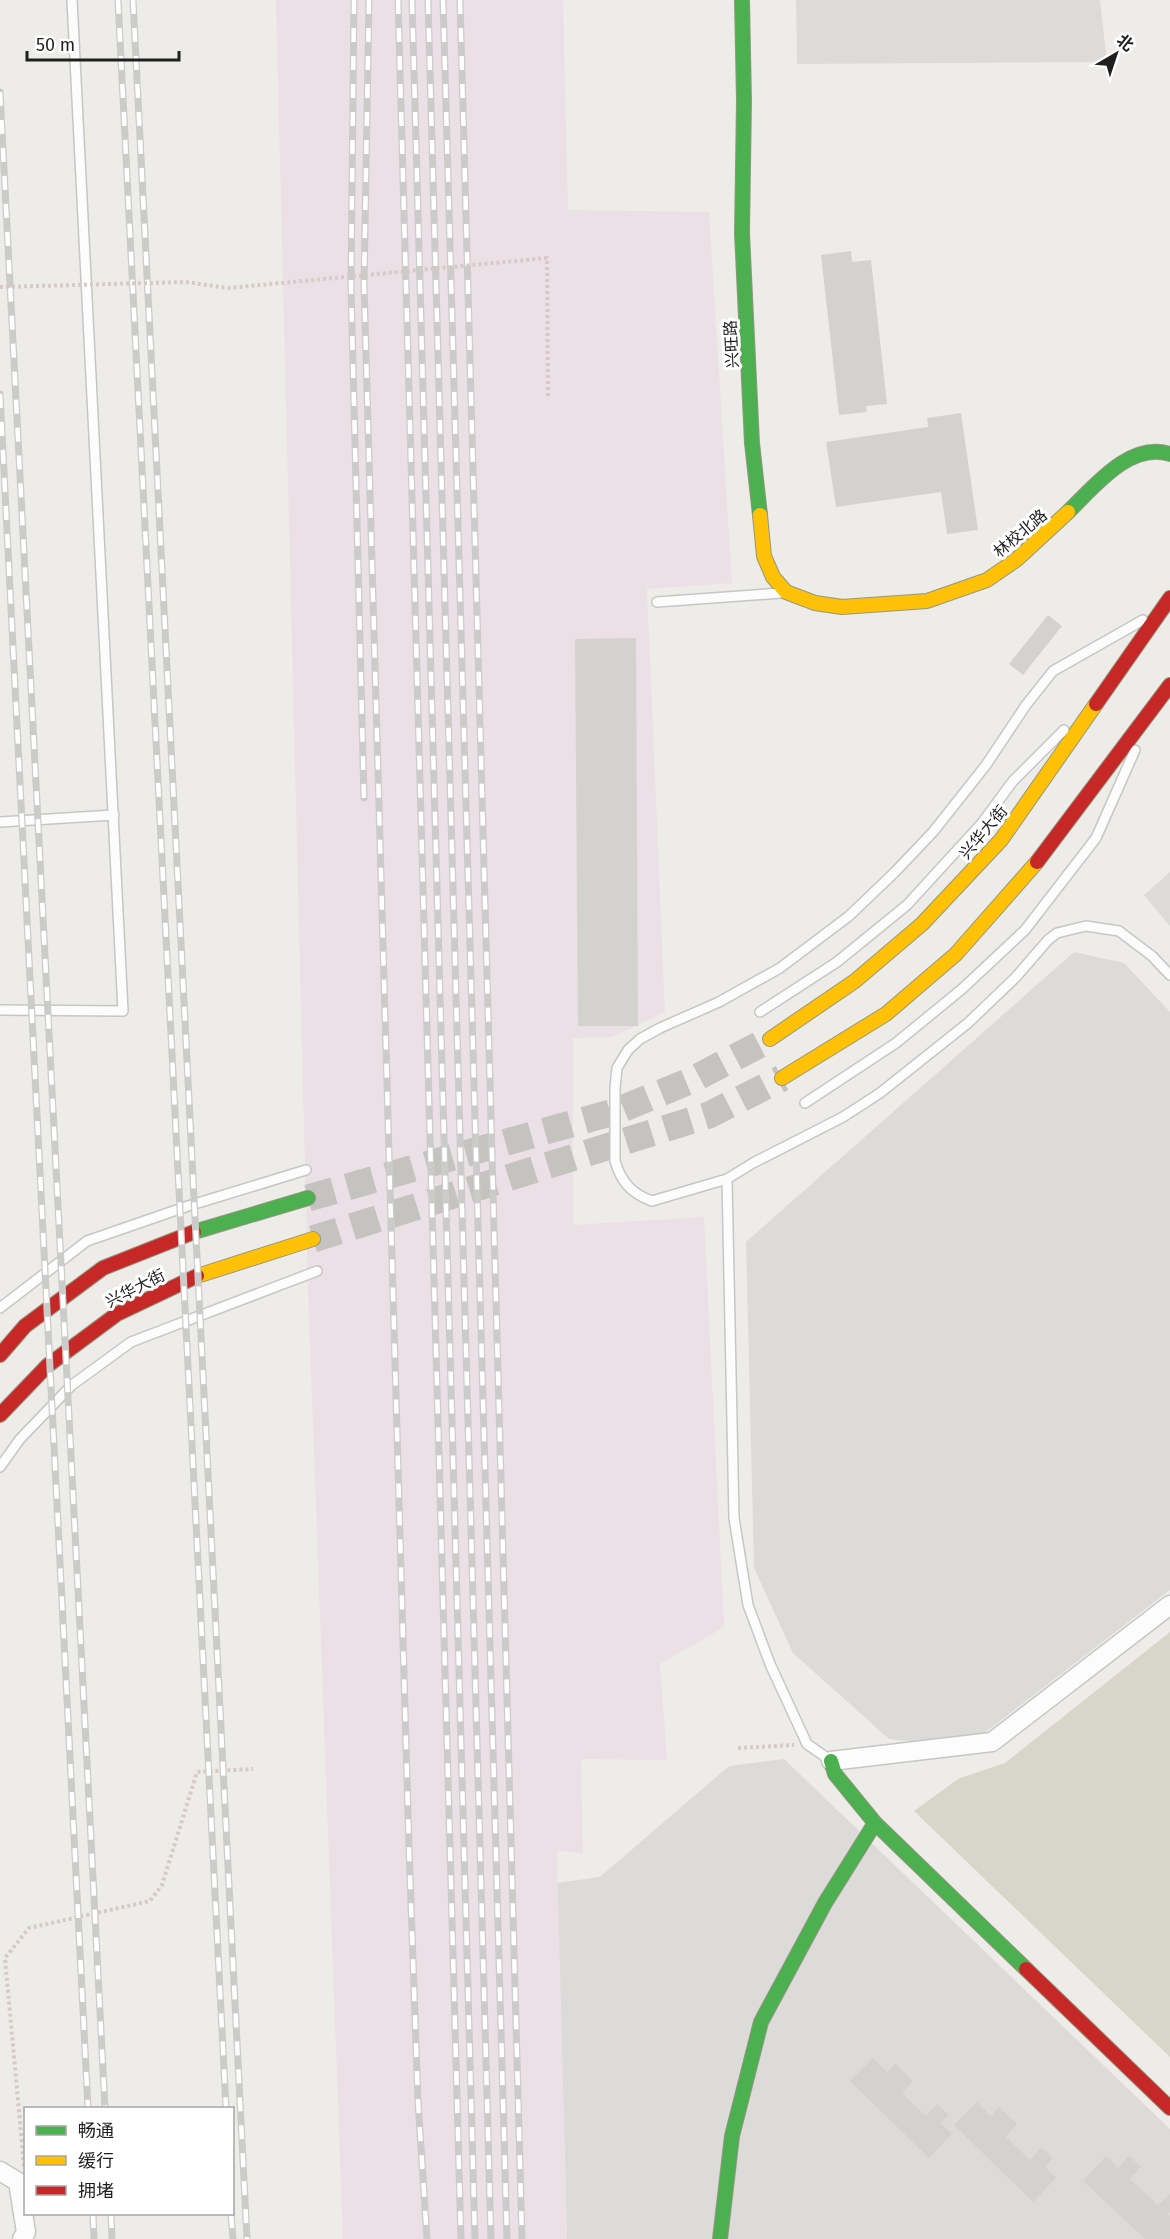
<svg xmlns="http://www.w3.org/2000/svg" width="1170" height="2239" font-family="'Fira Sans','Noto Sans SC',sans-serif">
<rect width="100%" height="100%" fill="#edece8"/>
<path fill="#dcdbd9" d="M 796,0 L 1100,0 L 1107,62 L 797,64 Z
M 1170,872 L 1170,926 L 1144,895 Z
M 1074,952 L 1124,963 L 1170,1012 L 1170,1590 L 965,1748 L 889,1739 L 793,1653 L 754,1568 L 746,1242 Z
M 784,1759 L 1170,2129 L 1170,2239 L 567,2239 L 557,1883 L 600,1877 L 729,1766 Z"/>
<path fill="#ebe0e6" d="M 276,0 L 563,0 L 568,210 L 709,212 L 732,583 L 647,589 L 665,1012 L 612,1037 L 573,1038 L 573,1225 L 704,1217 L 724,1627 L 660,1664 L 667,1760 L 581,1759 L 583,1853 L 557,1851 L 567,2239 L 343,2239 L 308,1289 Z"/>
<path fill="#d6d6c9" d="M 1170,1632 L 1170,2057 L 914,1811 L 958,1779 L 1005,1763 Z"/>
<path fill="#d4d2cf" d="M 851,251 L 852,262 L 871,260 L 887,404 L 866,406 L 867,412 L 839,415 L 821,255 Z
M 961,413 L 978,530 L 947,534 L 941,492 L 836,507 L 826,442 L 928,427 L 927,418 Z
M 1048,615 L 1062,626 L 1023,675 L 1009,664 Z
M 636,638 L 638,1026 L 578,1026 L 575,639 Z
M 873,2058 L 887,2072 L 895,2063 L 913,2081 L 902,2093 L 926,2116 L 937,2104 L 949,2115 L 941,2123 L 952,2134 L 929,2158 L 850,2081 Z
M 977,2102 L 991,2116 L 999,2107 L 1017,2124 L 1006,2137 L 1030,2160 L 1041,2148 L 1053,2158 L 1045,2167 L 1056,2178 L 1033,2202 L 954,2125 Z
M 1106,2156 L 1118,2168 L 1129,2156 L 1141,2167 L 1130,2179 L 1158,2205 L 1170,2194 L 1170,2212 L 1168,2214 L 1170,2217 L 1170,2239 L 1145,2239 L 1083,2181 Z"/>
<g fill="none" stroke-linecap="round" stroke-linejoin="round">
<path stroke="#c4c3c0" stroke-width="27" stroke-dasharray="27 14" stroke-linecap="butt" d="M 308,1198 L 617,1111 L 692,1080 L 770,1039
M 313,1239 L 709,1115 L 782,1078"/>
<g stroke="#c6c6c4" stroke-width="12">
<path id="lane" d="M 657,602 L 781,593
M 1143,620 L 1053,671 L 1026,705 L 986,765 L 933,832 L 894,873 L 849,916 L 780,968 L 719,1002 L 660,1028 L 640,1039 L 628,1050 L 617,1068 L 615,1088 L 615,1161 C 621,1182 632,1194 652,1201 L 727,1179 L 753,1163 L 843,1117 L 880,1093 L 968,1023 L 1016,977 L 1048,940 L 1057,933 L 1086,926 L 1119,931 L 1152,956 L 1170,975
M 0,822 L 114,815
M 0,1010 L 123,1011 L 72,0
M 760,1012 L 837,962 L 907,905 L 982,823 L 1013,781 L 1064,730
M 805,1103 L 896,1043 L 962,989 L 1025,930 L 1096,838 L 1135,750
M 727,1179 L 734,1518 L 748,1605 L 770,1664 L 807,1744 L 830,1760
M 0,1308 L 87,1241 L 188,1206 L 306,1170
M 0,1467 L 20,1439 L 72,1385 L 131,1342 L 317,1271"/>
</g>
<g stroke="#c6c6c4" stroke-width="21">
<path id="street" d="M 831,1761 L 992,1742 L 1170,1605
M 0,2171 L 18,2182 L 26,2232 L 22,2239"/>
</g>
<g stroke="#94977f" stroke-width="16">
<path id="fast" d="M 742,0 L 744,101 L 742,233 L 752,443 L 760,515
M 1068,512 C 1094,487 1130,441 1170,454
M 194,1232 L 308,1198
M 831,1761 L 835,1774 L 875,1823 L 1026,1969
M 720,2239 L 732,2136 L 761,2022 L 825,1903 L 875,1823"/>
</g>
<g stroke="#94977f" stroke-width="16">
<path id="slow" d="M 760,515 L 764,556 L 773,577 L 786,592 L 815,603 L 842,607 L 927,601 L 987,580 L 1016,560 L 1068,512
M 770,1039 L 855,981 L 922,924 L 1001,840 L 1096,704
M 782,1078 L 886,1014 L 956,954 L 1037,862
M 197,1276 L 313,1239"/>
</g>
<g stroke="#94977f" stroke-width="16">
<path id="jam" d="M 1096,704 L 1170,598
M 1037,862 L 1170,685
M 0,1355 L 25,1326 L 103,1268 L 194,1232
M 0,1415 L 47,1366 L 117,1314 L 197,1276
M 1026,1969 L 1170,2108"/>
</g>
<path stroke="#d7cac6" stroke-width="4" stroke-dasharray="3 3" stroke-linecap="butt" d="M 738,1748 L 794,1745
M 24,2166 L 5,1958 L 29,1928 L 150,1901 L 162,1885 L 197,1772 L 253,1769"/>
<use href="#lane" stroke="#fcfcfc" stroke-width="9"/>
<use href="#street" stroke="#fcfcfc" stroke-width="18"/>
<use href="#fast" stroke="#4caf50" stroke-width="14"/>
<use href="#slow" stroke="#ffc107" stroke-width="14"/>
<use href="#jam" stroke="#c62828" stroke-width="14"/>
<g stroke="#cbcbca" stroke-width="7">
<path id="rail" d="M 118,0 L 226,2108
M 133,0 L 247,2239
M 354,0 L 351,287 L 364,798
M 369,0 L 364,285 L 409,1848 L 418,2101 L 427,2239
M 398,0 L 461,2239
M 412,0 L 475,2239
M 428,0 L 491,2239
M 443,0 L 507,2239
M 460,0 L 522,2239
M 0,92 L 105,2108
M 0,394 L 88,2108
M 93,2214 L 94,2239
M 111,2214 L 112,2239
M 231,2214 L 233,2239"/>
</g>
<use href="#rail" stroke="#fff" stroke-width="4.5" stroke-dasharray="14" stroke-linecap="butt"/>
<path stroke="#d7cac6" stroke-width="4" stroke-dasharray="3 3" stroke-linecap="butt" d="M 0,287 L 186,282 L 228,288 L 547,258 L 548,396"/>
</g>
<g text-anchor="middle" stroke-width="6" stroke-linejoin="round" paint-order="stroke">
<g font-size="16" fill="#1f1f1f" stroke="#fff">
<text transform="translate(731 344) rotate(-93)" y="6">兴旺路</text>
<text transform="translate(1020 533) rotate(-40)" y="6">林校北路</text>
<text transform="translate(983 832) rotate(-50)" y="6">兴华大街</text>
<text transform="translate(135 1288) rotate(-27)" y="6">兴华大街</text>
</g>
</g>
<rect x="24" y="2107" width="210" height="108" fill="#ffffff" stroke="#a5a5a5" stroke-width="1.5"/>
<rect x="36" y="2126" width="30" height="9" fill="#4caf50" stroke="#a5a5a5" stroke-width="1.5"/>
<text x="78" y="2137" font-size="18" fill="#1f1f1f">畅通</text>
<rect x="36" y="2156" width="30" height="9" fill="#ffc107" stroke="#a5a5a5" stroke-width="1.5"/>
<text x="78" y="2167" font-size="18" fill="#1f1f1f">缓行</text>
<rect x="36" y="2186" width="30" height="9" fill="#c62828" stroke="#a5a5a5" stroke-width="1.5"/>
<text x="78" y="2197" font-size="18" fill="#1f1f1f">拥堵</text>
<g transform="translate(1116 54) rotate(39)" stroke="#ffffff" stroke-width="4.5" paint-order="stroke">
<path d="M0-4.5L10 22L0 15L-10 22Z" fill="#1f1f1f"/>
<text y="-9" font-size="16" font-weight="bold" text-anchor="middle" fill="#1f1f1f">北</text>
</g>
<path d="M27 51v9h152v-9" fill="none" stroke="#1f1f1f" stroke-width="3"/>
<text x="36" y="51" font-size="18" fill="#1f1f1f" stroke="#ffffff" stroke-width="4.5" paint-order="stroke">50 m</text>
</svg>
